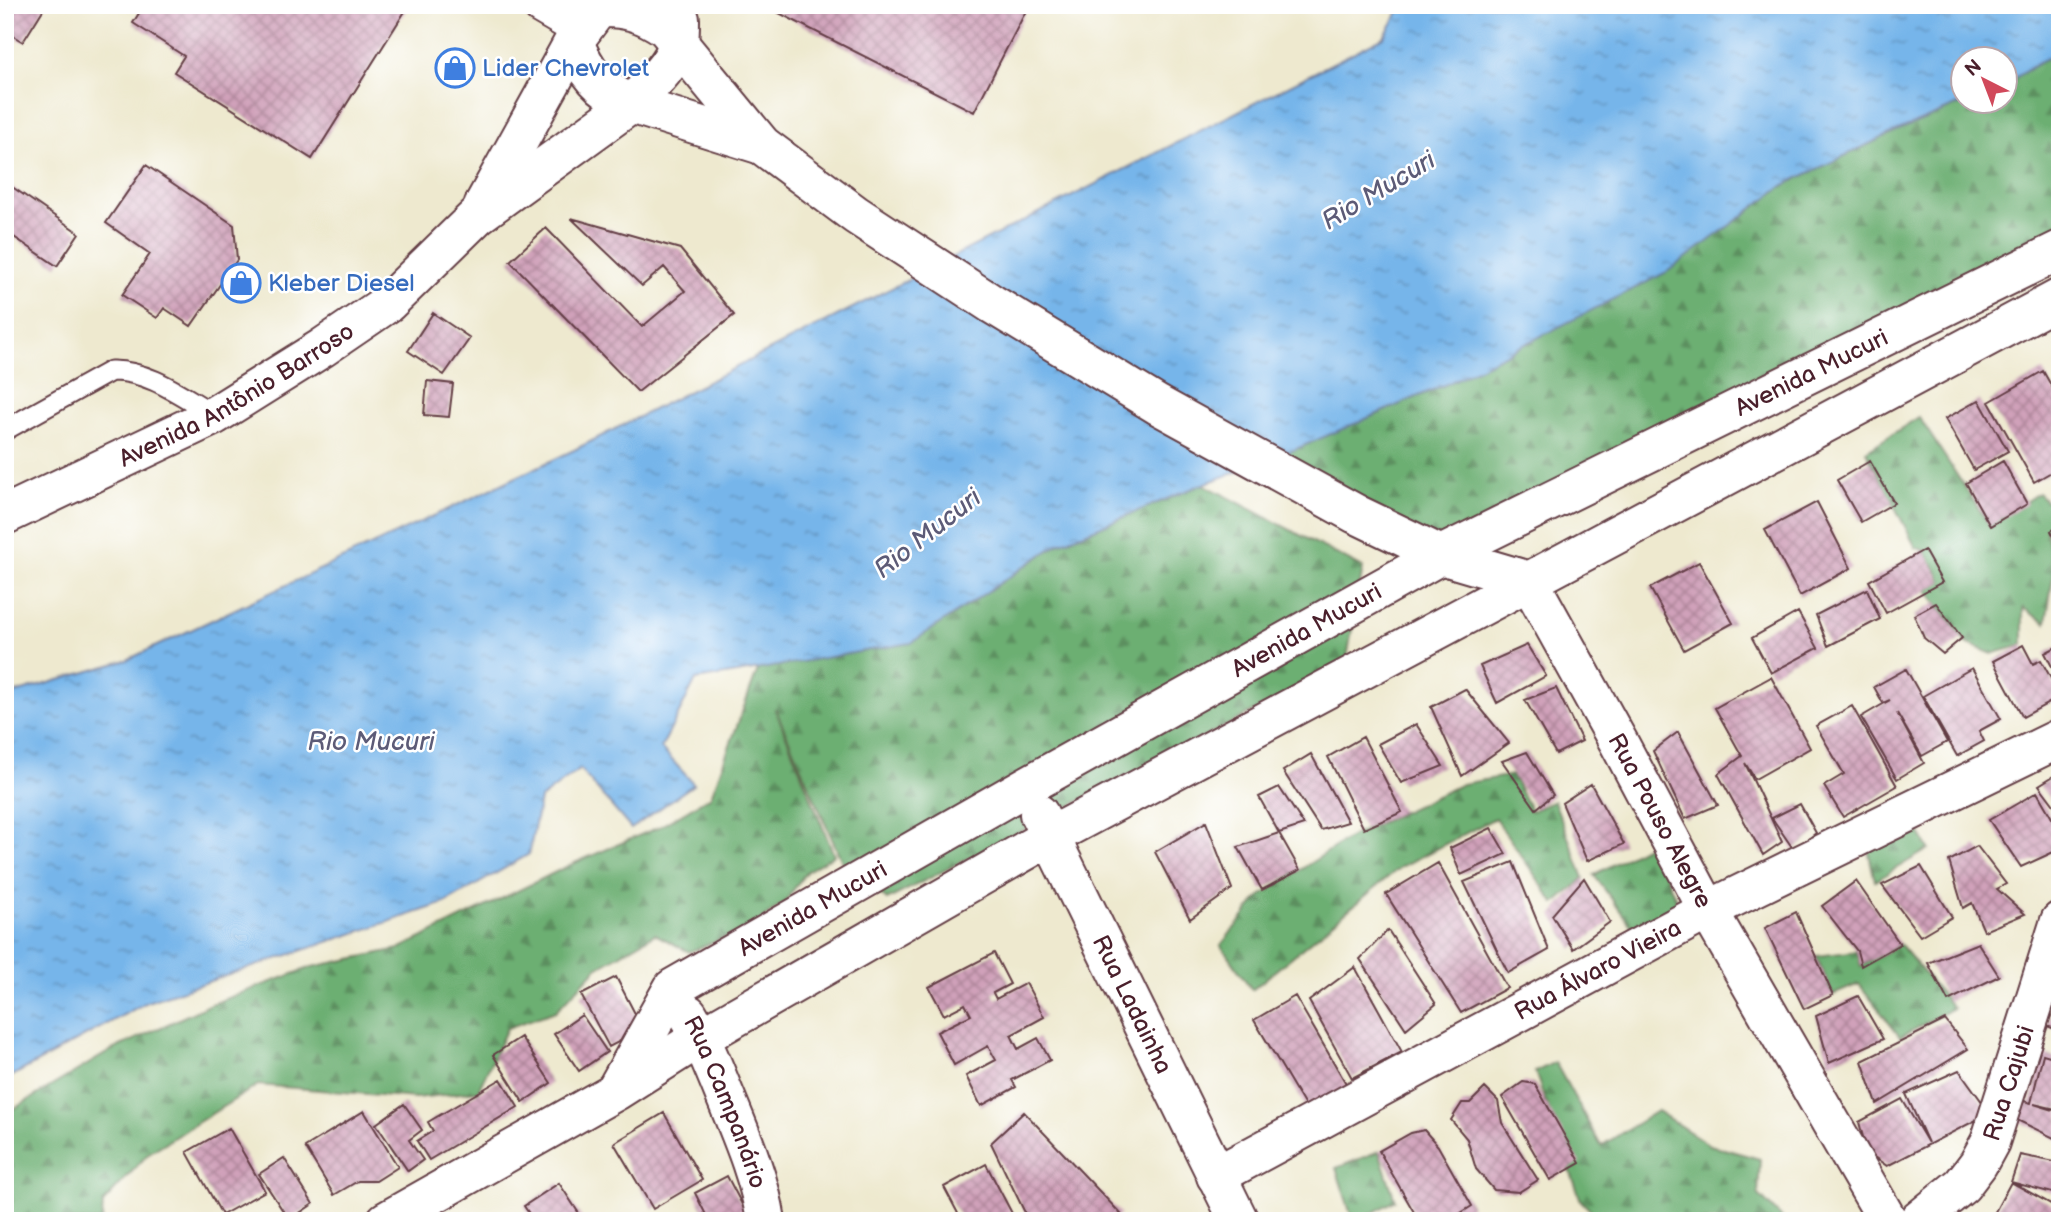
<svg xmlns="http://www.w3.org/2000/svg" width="2065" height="1226" font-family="'Balsamiq Sans',sans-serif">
<defs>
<pattern id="forest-firs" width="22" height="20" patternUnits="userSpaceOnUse" patternTransform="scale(1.75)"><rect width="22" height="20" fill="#6caf72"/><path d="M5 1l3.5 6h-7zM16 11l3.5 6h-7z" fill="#5b8e5e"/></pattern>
<pattern id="water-ripples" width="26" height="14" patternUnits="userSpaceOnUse" patternTransform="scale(1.75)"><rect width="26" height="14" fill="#76b5ea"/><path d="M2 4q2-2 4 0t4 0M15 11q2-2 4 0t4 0" fill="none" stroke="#6393be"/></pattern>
<pattern id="building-cross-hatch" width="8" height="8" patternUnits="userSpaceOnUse" patternTransform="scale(1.75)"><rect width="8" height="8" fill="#d0a1ba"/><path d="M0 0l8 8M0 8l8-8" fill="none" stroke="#ab8397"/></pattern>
</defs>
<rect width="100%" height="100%" fill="#fff"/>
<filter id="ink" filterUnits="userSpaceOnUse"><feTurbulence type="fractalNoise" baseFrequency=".0143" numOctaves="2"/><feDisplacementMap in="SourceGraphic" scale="14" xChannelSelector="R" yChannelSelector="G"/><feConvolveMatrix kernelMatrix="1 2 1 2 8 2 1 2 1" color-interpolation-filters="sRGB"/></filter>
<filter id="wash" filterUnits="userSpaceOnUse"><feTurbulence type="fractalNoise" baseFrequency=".00686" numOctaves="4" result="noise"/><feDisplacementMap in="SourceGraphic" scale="28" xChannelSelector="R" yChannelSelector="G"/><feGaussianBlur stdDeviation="1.57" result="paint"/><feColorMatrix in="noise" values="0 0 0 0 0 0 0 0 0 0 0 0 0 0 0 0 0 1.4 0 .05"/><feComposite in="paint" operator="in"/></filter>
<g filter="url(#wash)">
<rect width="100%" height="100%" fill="#eee9cf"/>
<path fill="url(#forest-firs)" stroke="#5b674e" stroke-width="2" d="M 2060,50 L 2060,243 L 1442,548 L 1273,459 L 1690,254 L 1784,185 L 1896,131 L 1966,102 L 2006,102 L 2006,83 Z
M 1919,417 L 1990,526 L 2038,493 L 2060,514 L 2060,525 L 2046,530 L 2054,570 L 2046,623 L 2023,608 L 2023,645 L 1992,654 L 1966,643 L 1927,590 L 1942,581 L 1924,550 L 1916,548 L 1866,451 Z
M 1203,484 L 1363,568 L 1346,664 L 887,900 L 842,862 L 775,708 L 834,855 L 806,872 L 785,902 L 750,928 L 689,952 L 655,934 L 597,968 L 556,1011 L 507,1028 L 478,1091 L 416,1098 L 258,1085 L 149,1153 L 103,1203 L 102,1221 L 5,1221 L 5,1114 L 112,1050 L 209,1005 L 312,967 L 399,949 L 570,865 L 659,827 L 711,796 L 758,669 L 924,634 L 1058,544 Z
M 1512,775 L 1531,811 L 1554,801 L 1584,878 L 1555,904 L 1495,818 L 1399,868 L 1252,990 L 1221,945 L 1259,897 L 1350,837 L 1462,784 Z
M 1915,825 L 1929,849 L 1875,881 L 1867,845 Z
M 1652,843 L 1681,911 L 1633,928 L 1594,875 Z
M 1900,944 L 1953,1008 L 1900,1037 L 1859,984 L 1833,995 L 1816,956 L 1857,951 L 1861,966 Z
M 1555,1062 L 1601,1146 L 1657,1111 L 1710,1145 L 1760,1159 L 1758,1194 L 1785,1221 L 1601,1221 L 1581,1201 L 1535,1072 Z
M 1379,1151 L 1395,1200 L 1359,1221 L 1353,1221 L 1336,1168 Z"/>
<path fill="url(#water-ripples)" stroke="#606a8a" stroke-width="2" d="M 1403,5 L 2060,5 L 2060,50 L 2006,83 L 2006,60 L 1964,60 L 1964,102 L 1966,102 L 1896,131 L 1784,185 L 1667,272 L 1449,383 L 1273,459 L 1203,484 L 1058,544 L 911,643 L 696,680 L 661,748 L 694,784 L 631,829 L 580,769 L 540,799 L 529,854 L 445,903 L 147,1002 L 5,1080 L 5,696 L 127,660 L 574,450 L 1384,37 Z"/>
<g id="blocks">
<path fill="url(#building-cross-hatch)" d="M 5,5 L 46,5 L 23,42 L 5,31 Z
M 144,5 L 409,5 L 312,159 L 174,72 L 184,56 L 133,23 Z
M 770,5 L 1029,5 L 974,112 L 769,8 Z
M 146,165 L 234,225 L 237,260 L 191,326 L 164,308 L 157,318 L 122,295 L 150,254 L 106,223 Z
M 5,182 L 79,233 L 57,266 L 5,231 Z
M 571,218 L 680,249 L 734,315 L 638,392 L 510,261 L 546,228 L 642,327 L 685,291 L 664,267 L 642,286 Z
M 433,313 L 470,338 L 444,375 L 408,351 Z
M 2043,371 L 2060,401 L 2060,467 L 2034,482 L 1989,402 Z
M 427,381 L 453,384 L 449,417 L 424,415 Z
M 1979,400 L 2008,451 L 1974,470 L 1945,419 Z
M 1870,461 L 1894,503 L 1861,522 L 1837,480 Z
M 2003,461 L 2027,504 L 1990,526 L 1966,483 Z
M 1817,502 L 1851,568 L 1800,596 L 1765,530 Z
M 2060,526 L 2060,548 L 2051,531 Z
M 1924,550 L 1942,582 L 1886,613 L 1869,581 Z
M 1699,562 L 1733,623 L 1684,650 L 1650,588 Z
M 1867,589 L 1880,619 L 1828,646 L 1816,615 Z
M 1936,603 L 1962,638 L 1943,654 L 1924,638 L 1914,615 Z
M 1798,612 L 1818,648 L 1771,673 L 1752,638 Z
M 1527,645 L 1546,676 L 1497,703 L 1480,666 Z
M 2023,645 L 2033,664 L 2041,660 L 2060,695 L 2060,697 L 2023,717 L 1993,661 Z
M 2060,645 L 2060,682 L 2045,653 Z
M 1972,668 L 2001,719 L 1979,731 L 1984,741 L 1957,756 L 1923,696 Z
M 1906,669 L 1947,742 L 1922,756 L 1897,713 L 1924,763 L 1897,779 L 1861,717 L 1890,700 L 1883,703 L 1874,687 Z
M 1771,677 L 1810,748 L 1755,779 L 1745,763 L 1782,842 L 1763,855 L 1718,774 L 1742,756 L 1715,708 Z
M 1556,688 L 1582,741 L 1556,754 L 1525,700 Z
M 1465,689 L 1509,743 L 1462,776 L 1431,707 Z
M 1852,706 L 1897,786 L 1843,817 L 1824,786 L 1844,774 L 1816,726 Z
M 1416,724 L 1443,766 L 1401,783 L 1378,744 Z
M 1678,732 L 1718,805 L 1685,819 L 1653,751 Z
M 1363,737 L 1402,812 L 1364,829 L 1328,757 Z
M 1527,752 L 1553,795 L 1536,809 L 1502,761 Z
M 1311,754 L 1348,822 L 1321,830 L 1283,771 Z
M 2060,772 L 2060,813 L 2039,785 Z
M 1591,784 L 1624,844 L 1587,861 L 1562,803 Z
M 1279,787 L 1304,825 L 1279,833 L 1259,797 Z
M 2037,792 L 2060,832 L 2060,849 L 2021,867 L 1989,820 Z
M 1800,804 L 1816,833 L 1794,850 L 1772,818 Z
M 1206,822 L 1232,889 L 1190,919 L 1155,852 Z
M 1491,828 L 1506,854 L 1461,875 L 1450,848 Z
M 1279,833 L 1300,870 L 1262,890 L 1238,847 Z
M 1977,846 L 2006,884 L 1997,889 L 2025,914 L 1984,931 L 1972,903 L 1963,908 L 1949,861 Z
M 1513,862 L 1549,950 L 1508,973 L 1464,882 Z
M 1438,863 L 1507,988 L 1461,1013 L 1386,894 Z
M 1921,866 L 1952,917 L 1920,936 L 1882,885 Z
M 1584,878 L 1610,922 L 1573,949 L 1552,915 Z
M 1856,881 L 1900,944 L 1861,966 L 1857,951 L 1822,906 Z
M 1796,912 L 1833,995 L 1804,1009 L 1765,928 Z
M 1388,930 L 1436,1004 L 1406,1029 L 1360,959 Z
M 1978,943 L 1999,976 L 1948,1001 L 1928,963 Z
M 994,953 L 1010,984 L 993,993 L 996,999 L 1026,983 L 1044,1017 L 1011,1035 L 1018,1049 L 1038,1038 L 1050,1060 L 1012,1080 L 1016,1087 L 981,1106 L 966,1076 L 996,1060 L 988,1046 L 954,1065 L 937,1032 L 971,1015 L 965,1004 L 944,1015 L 929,987 Z
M 1355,967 L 1402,1052 L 1352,1078 L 1309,1001 Z
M 616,977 L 643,1029 L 609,1047 L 581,995 Z
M 2060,991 L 2060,1031 L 2047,1026 Z
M 1295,996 L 1348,1087 L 1308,1111 L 1254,1020 Z
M 1858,996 L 1883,1039 L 1829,1063 L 1816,1016 Z
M 582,1015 L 607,1052 L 579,1071 L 554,1034 Z
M 1945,1020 L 1968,1049 L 1877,1104 L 1862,1061 Z
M 521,1037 L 551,1083 L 523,1102 L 493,1055 Z
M 2043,1054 L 2060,1059 L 2060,1110 L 2034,1104 L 2060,1112 L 2060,1141 L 2015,1119 L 2024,1101 L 2031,1103 Z
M 1959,1070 L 1990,1113 L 1887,1166 L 1867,1152 L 1859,1122 L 1902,1099 L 1928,1143 L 1906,1094 Z
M 501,1079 L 518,1107 L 429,1160 L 417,1141 L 433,1131 L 428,1122 Z
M 1523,1082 L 1535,1084 L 1580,1163 L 1550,1180 L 1502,1097 Z
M 1485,1088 L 1498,1101 L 1502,1123 L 1538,1180 L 1519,1192 L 1494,1190 L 1476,1169 L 1467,1139 L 1451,1120 L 1462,1103 L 1470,1103 Z
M 404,1104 L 422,1130 L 409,1140 L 423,1160 L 408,1171 L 376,1124 Z
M 364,1111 L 398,1167 L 376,1181 L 358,1181 L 334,1195 L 305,1147 Z
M 1024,1112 L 1121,1214 L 1108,1221 L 1029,1221 L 991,1143 Z
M 664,1113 L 702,1180 L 653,1209 L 614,1143 Z
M 229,1128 L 265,1191 L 222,1215 L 187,1152 Z
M 1424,1130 L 1438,1146 L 1472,1206 L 1448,1221 L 1419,1221 L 1379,1151 L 1411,1133 Z
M 2020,1155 L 2060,1163 L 2060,1195 L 2011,1182 Z
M 284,1158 L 313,1204 L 289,1220 L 259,1174 Z
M 986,1164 L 1016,1221 L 962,1221 L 944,1187 Z
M 727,1176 L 747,1214 L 733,1221 L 709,1221 L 695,1193 Z
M 2011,1182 L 2060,1209 L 2060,1221 L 1990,1221 Z
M 559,1183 L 584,1221 L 534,1221 L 524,1206 Z"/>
</g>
</g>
<g filter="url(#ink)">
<use href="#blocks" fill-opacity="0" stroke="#633d44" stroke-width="2"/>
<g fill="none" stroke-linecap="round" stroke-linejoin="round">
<g stroke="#633d44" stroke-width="23">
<path id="service" d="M 5,430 L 111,371 C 149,370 183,397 215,415"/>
</g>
<g stroke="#633d44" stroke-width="42">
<g id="minor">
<path d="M 542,5 L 583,29"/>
<path id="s1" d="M 1039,814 L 1239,1221"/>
<path id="s2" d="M 688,1014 C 704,1041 714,1069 726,1098 C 742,1137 760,1179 766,1221"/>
<path id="s3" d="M 618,1086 L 673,988 L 1025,787 L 1441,555 L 2060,250"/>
<path id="s4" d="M 1216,1176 L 1708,910 L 2060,738"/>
<path d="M 386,1221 L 616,1091 L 701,1037 L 1051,836 L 2060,298"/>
<path id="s5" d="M 1918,1221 L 1962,1185 L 1978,1164 L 1990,1142 L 2060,921"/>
</g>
</g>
<g stroke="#633d44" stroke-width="42">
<g id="secondary">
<path id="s6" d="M 599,8 C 625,7 645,13 666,28 L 762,145 L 856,215 L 992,304 L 1158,405 L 1356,514 L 1441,555 L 1529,581 L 1619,743 L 1708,910 L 1888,1221"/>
<path d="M 574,41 C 585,72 601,90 631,104 L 762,145"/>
<path d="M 484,204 L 574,41 L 601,5"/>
<path id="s7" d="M 5,515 L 215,415 L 322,348 L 388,303 L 478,215 L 631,104 C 648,87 672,67 679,42 C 680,35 680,26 680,19"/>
</g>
</g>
<use href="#service" stroke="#fff" stroke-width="19"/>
<use href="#minor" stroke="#fff" stroke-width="38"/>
<use href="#secondary" stroke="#fff" stroke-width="38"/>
</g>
</g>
<defs>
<g id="shop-ring" transform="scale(2.0125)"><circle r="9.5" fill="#fff" stroke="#3f7fe0" stroke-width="1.5"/><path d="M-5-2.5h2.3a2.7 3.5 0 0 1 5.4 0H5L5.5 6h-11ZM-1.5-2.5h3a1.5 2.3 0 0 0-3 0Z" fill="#3f7fe0"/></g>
</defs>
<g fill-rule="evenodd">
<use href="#shop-ring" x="455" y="68"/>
<use href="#shop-ring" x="241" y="283"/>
</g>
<g text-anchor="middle" stroke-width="5" stroke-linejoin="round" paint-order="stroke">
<g font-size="24" fill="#366cbe" stroke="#fff" text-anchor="start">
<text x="482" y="76">Lider Chevrolet</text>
<text x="268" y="291">Kleber Diesel</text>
</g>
<g font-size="24" fill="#4a1f2b" stroke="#fff">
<text dy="8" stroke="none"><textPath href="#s3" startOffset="1407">Avenida Mucuri</textPath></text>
<text dy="8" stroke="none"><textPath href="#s7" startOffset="261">Avenida Antônio Barroso</textPath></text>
<text dy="8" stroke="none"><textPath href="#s3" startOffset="840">Avenida Mucuri</textPath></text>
<text dy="8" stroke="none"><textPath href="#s6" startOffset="1382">Rua Pouso Alegre</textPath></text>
<text dy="8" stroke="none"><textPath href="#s3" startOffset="273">Avenida Mucuri</textPath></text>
<text dy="8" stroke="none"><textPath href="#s4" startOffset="434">Rua Álvaro Vieira</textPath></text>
<text dy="8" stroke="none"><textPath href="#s1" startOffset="212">Rua Ladainha</textPath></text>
<text dy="8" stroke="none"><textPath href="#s5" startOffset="170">Rua Cajubi</textPath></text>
<text dy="8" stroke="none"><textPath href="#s2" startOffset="96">Rua Campanário</textPath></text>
</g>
<g font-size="26" font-style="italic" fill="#5c5b77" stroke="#fff">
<text transform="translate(1378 190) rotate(-31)" y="9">Rio Mucuri</text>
<text transform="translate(927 533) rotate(-38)" y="9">Rio Mucuri</text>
<text x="371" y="750">Rio Mucuri</text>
</g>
</g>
<rect width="2065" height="1226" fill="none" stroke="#fff" stroke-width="28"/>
<g transform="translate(1984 80) rotate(318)"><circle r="33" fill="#ffffff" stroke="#b7a5aa" stroke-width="2"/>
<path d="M0-5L12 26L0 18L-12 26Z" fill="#d1495b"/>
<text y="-10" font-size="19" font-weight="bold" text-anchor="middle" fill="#4a1f2b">N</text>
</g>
</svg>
